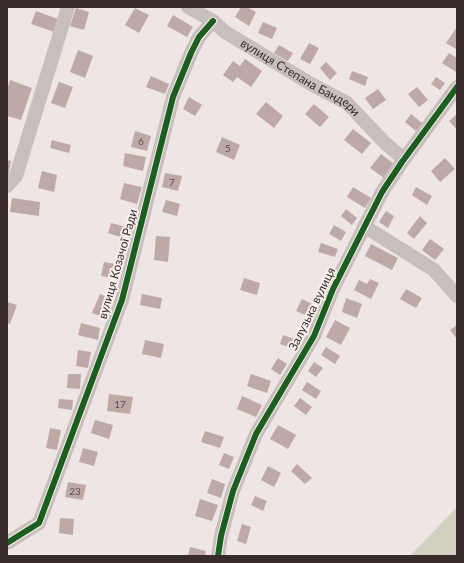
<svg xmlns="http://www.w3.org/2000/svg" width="464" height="563" font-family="Lato,sans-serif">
<rect width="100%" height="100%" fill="#ede6e4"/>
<path fill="#d2d1bf" d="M 457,507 L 457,556 L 410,556 Z"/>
<path fill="#bfa9a7" d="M 241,7 L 247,7 L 256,12 L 249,26 L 235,17 Z
M 76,8 L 89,12 L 84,30 L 70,26 Z
M 135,8 L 149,15 L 139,33 L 125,25 Z
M 36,11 L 58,19 L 54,32 L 31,24 Z
M 173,15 L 193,27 L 187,37 L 167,26 Z
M 263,22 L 277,28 L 272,39 L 258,33 Z
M 457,27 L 457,47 L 456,49 L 446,43 Z
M 309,43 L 319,48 L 310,64 L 300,59 Z
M 279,45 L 293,53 L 288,61 L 274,53 Z
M 78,50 L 93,56 L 85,78 L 70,72 Z
M 449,53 L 457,58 L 456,72 L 442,63 Z
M 245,59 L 262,71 L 251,87 L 237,77 L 233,82 L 223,75 L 233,61 L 240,66 Z
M 326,62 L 337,73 L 330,80 L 320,68 Z
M 352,71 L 368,77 L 365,86 L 349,79 Z
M 151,76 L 169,84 L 165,94 L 146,87 Z
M 436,77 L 445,83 L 440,90 L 431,84 Z
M 10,80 L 32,88 L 21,120 L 7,116 L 7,90 Z
M 59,82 L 73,87 L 65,108 L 51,103 Z
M 417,87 L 428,100 L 419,107 L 408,94 Z
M 378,89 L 386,100 L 373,109 L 365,98 Z
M 189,97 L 202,105 L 195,116 L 183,109 Z
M 266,102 L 283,116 L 274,128 L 256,114 Z
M 314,104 L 329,117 L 320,127 L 305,114 Z
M 411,114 L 422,123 L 416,131 L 405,122 Z
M 457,114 L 457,130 L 449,121 Z
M 353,129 L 371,143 L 362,154 L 344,140 Z
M 135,131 L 151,136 L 147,151 L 131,147 Z
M 222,137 L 240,145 L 234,160 L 216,152 Z
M 52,140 L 71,145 L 69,153 L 50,148 Z
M 125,153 L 146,157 L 143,171 L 123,166 Z
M 381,154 L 394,164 L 384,178 L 370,168 Z
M 445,158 L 455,169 L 440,182 L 431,171 Z
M 7,160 L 11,161 L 8,177 L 7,177 Z
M 42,171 L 57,175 L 54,192 L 38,188 Z
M 165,173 L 182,176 L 178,191 L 162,187 Z
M 124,183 L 142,187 L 137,204 L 120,199 Z
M 353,187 L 371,198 L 365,208 L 347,197 Z
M 416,187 L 432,196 L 427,205 L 412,195 Z
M 12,198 L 40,202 L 39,216 L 10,212 Z
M 166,200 L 180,204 L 177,216 L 162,212 Z
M 346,209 L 357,218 L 352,225 L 341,216 Z
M 386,211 L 394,216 L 388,228 L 379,222 Z
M 420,216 L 427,223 L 414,239 L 407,233 Z
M 111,223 L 126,227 L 123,238 L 108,233 Z
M 334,225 L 346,232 L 341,241 L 329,234 Z
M 156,236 L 170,237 L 168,262 L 154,260 Z
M 430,239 L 444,249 L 435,260 L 422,250 Z
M 321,243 L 338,249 L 335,257 L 318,252 Z
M 371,244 L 398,258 L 392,270 L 365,256 Z
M 104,262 L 121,265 L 118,279 L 101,276 Z
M 244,278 L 260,283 L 257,295 L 240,290 Z
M 370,279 L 379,283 L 371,299 L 354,290 L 359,280 L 367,284 Z
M 406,289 L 422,298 L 416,308 L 400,299 Z
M 100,294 L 112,299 L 105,318 L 92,313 Z
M 142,294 L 162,298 L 160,309 L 140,305 Z
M 346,298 L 362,304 L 357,318 L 342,312 Z
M 302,299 L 316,306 L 310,317 L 296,311 Z
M 7,302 L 17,305 L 10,324 L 7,323 Z
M 335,320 L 350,328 L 341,345 L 326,337 Z
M 81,323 L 100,328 L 98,340 L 78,335 Z
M 457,325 L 457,339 L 450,330 Z
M 283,335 L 297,340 L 294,349 L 280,344 Z
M 145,340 L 164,344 L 161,358 L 142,354 Z
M 326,347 L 340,356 L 335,364 L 321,355 Z
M 78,350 L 91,352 L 88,368 L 76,366 Z
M 278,358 L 287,364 L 280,375 L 271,369 Z
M 314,362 L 323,368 L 316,377 L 308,371 Z
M 68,374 L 81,374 L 80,389 L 67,388 Z
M 251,374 L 271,381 L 267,393 L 247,386 Z
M 307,382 L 321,391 L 316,399 L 302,390 Z
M 109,394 L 133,397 L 130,414 L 107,411 Z
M 242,396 L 262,405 L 256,417 L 237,409 Z
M 300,398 L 312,407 L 306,415 L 294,406 Z
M 59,399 L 73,400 L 72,410 L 58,408 Z
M 95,420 L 113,425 L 109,439 L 91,433 Z
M 278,425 L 296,435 L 288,449 L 270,439 Z
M 50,428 L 61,430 L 57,450 L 46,448 Z
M 205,431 L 224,437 L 220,448 L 201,442 Z
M 83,448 L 98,452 L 94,466 L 79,462 Z
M 224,453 L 234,457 L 229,469 L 219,465 Z
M 297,464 L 312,478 L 305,484 L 291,471 Z
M 268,466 L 281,473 L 274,487 L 261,480 Z
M 212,479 L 225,484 L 221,498 L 207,493 Z
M 68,482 L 86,485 L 83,500 L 65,497 Z
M 255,496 L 267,501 L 263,511 L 251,505 Z
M 200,499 L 218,505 L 212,521 L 195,516 Z
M 60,518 L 74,519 L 73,535 L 59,533 Z
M 242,524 L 251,527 L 246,544 L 237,541 Z
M 190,547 L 206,551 L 205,556 L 188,556 Z"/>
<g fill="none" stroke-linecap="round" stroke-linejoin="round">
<g stroke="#c6bfbc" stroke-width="14">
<path id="s1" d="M 188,7 L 213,21 L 225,32 L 311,84 L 347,103 L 385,143 L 404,159"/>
<path d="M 7,186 L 16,176 L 68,7"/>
<path d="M 364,226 L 434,270 L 457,296"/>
<path d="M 7,543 L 39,523 L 122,300 L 173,97 L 191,53 L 199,37 L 213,21"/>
<path d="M 218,556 L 221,536 L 233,491 L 256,434 L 314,336 L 333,289 L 382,192 L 402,162 L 457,87"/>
</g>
<g stroke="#f9f0ec" stroke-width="8">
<path id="cycleway" d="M 7,543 L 39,523 L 122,300 L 173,97 L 191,53 L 199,37 L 213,21
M 218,556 L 221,536 L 233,491 L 256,434 L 314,336 L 333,289 L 382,192 L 402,162 L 457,87"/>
</g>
<use href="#cycleway" stroke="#1b5e20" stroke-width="6"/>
</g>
<g text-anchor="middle" stroke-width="4" stroke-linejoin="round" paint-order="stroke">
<g font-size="10" fill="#594b4a">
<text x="141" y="145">6</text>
<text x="228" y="152">5</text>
<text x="172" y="186">7</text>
<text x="120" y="408">17</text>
<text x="75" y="495">23</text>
</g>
<g font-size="12" fill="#372c2b" stroke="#f9f0ec">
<text dy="4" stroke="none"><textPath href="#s1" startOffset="133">вулиця Степана Бандери</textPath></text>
<text transform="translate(118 264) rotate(-74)" y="4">вулиця Козачої Ради</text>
<text transform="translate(312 309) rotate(-64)" y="4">Залузька вулиця</text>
</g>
</g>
<rect width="464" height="563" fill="none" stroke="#372c2b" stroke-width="16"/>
</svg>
